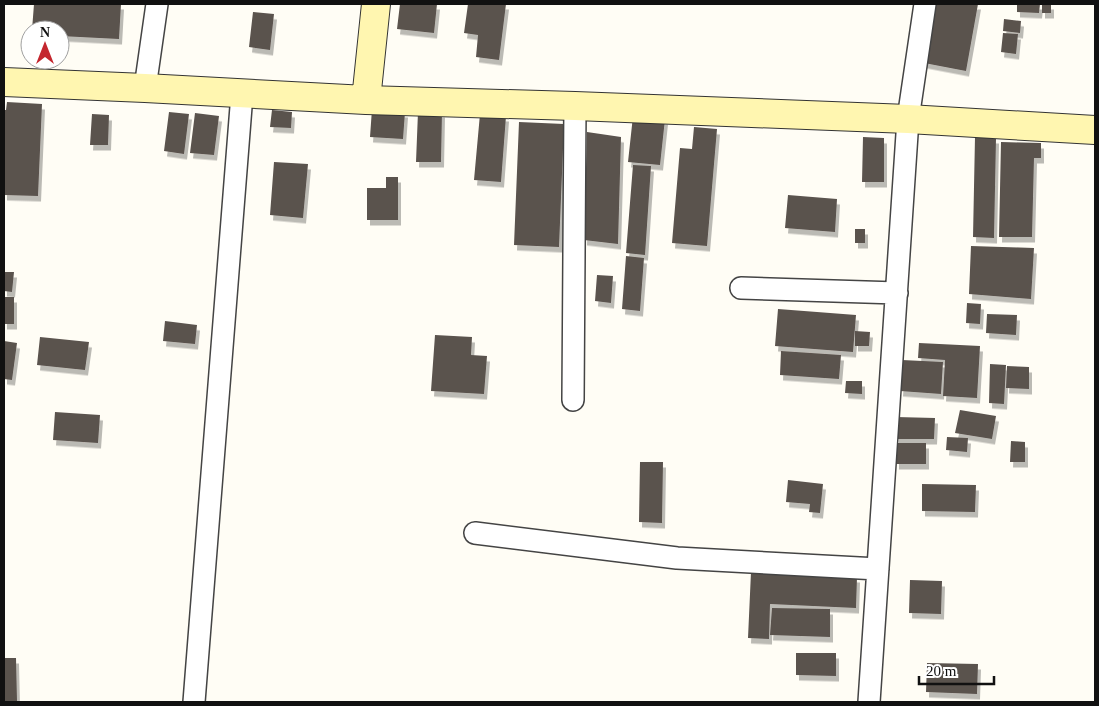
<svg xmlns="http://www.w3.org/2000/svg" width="1099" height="706" font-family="Georgia,serif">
<defs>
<filter id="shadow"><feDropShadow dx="3" dy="5.5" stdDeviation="0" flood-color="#0004"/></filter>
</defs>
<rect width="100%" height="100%" fill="#fffdf5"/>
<path fill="#5a524d" filter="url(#shadow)" d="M 34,4 L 121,4 L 119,39 L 60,36 L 60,30 L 32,30 Z
M 400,4 L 437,4 L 434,33 L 397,29 Z
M 468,4 L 506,4 L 499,60 L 476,57 L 478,35 L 464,33 Z
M 929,4 L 978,4 L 966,71 L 919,62 Z
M 1017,4 L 1040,4 L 1039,13 L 1017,12 Z
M 1042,4 L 1051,4 L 1051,13 L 1042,13 Z
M 253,12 L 274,14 L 270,50 L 249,47 Z
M 1004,19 L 1021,21 L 1020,33 L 1003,31 Z
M 1003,33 L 1018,34 L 1016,54 L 1001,52 Z
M 7,102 L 42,104 L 38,196 L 4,195 L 4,110 L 6,110 Z
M 372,109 L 405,112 L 403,139 L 370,137 Z
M 272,110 L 292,112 L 291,128 L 270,127 Z
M 169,112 L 189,114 L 184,154 L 164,151 Z
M 418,112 L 442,112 L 441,162 L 416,162 Z
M 195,113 L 219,116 L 214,155 L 190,153 Z
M 92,114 L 109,115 L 108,145 L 90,145 Z
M 480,114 L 506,116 L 501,182 L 474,180 Z
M 633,116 L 665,119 L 660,165 L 628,162 Z
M 519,122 L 564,124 L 559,247 L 514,245 Z
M 694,127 L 717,129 L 707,246 L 672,243 L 680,148 L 692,149 Z
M 587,132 L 621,137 L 618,244 L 584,240 Z
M 863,137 L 884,138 L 884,182 L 862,182 Z
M 975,137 L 996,138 L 994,238 L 973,237 Z
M 1001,142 L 1041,143 L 1041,158 L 1034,158 L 1032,237 L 999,237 Z
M 274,162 L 308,164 L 303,218 L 270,215 Z
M 633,165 L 651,166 L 645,255 L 626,253 Z
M 386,177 L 398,177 L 398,220 L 367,220 L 367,188 L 386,188 Z
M 788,195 L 837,199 L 835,232 L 785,228 Z
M 855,229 L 865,229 L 865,243 L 855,243 Z
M 971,246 L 1034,248 L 1031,299 L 969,294 Z
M 626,256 L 644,258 L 640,311 L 622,309 Z
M 4,272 L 14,272 L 12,292 L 4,291 Z
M 597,275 L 613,276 L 611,303 L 595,301 Z
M 4,297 L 14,297 L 14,324 L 4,324 Z
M 967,303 L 981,304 L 980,324 L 966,323 Z
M 778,309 L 856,315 L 853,352 L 775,346 Z
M 987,314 L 1017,315 L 1016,335 L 986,333 Z
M 165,321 L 197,325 L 195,344 L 163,341 Z
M 855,331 L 870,332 L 869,346 L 855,346 Z
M 435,335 L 472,337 L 471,355 L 487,356 L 484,394 L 431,391 Z
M 40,337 L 89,342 L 85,370 L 37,365 Z
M 4,341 L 17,343 L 12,380 L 4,379 Z
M 919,343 L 980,346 L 977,398 L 943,396 L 945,360 L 918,358 Z
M 781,351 L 841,355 L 839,379 L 780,375 Z
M 902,360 L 943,362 L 941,394 L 900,391 Z
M 990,364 L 1006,365 L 1004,404 L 989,403 Z
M 1007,366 L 1029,367 L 1029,389 L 1006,388 Z
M 846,381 L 862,381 L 862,394 L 845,393 Z
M 960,410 L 996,416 L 992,439 L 955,433 Z
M 55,412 L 100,415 L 98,443 L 53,440 Z
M 896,417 L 935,418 L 934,439 L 896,439 Z
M 947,437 L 968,438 L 967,452 L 946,450 Z
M 1011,441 L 1025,442 L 1025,462 L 1010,462 Z
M 896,443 L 926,443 L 926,464 L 896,464 Z
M 640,462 L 663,462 L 662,523 L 639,522 Z
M 788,480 L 823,484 L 820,513 L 809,512 L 810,504 L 786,502 Z
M 922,484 L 976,485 L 975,512 L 922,511 Z
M 751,572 L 857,577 L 856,608 L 770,604 L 769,639 L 748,638 Z
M 910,580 L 942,581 L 941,614 L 909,613 Z
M 772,608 L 830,609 L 830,637 L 770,635 Z
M 796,653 L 836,653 L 836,676 L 796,675 Z
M 4,658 L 16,658 L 17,701 L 4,702 Z
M 927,663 L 978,664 L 977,694 L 926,692 Z"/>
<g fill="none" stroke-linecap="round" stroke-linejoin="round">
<g stroke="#444" stroke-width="24">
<path id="street" d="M 145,88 L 157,4
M 741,288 L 897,293
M 573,400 L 575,106
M 475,533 L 677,558 L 878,569
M 194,702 L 242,94
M 869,702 L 908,119 L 925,4"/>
</g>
<g stroke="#333" stroke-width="30">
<path id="secondary" d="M 4,82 L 145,88 L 366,100 L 575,106 L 908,119 L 1095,130
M 366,100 L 376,4"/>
</g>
<use href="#street" stroke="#fff" stroke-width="21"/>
<use href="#secondary" stroke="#fff6b0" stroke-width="28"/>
</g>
<rect width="1099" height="706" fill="none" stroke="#111111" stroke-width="10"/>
<g transform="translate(45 45)"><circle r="24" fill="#ffffff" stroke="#a0a0a0"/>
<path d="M0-4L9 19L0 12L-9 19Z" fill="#c4262e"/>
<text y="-8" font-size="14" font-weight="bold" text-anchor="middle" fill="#111111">N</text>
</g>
<path d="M919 676v8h75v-8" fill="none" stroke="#111111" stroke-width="2.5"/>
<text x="926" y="676" font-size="15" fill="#111111" stroke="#ffffff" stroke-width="4" paint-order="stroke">20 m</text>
</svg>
